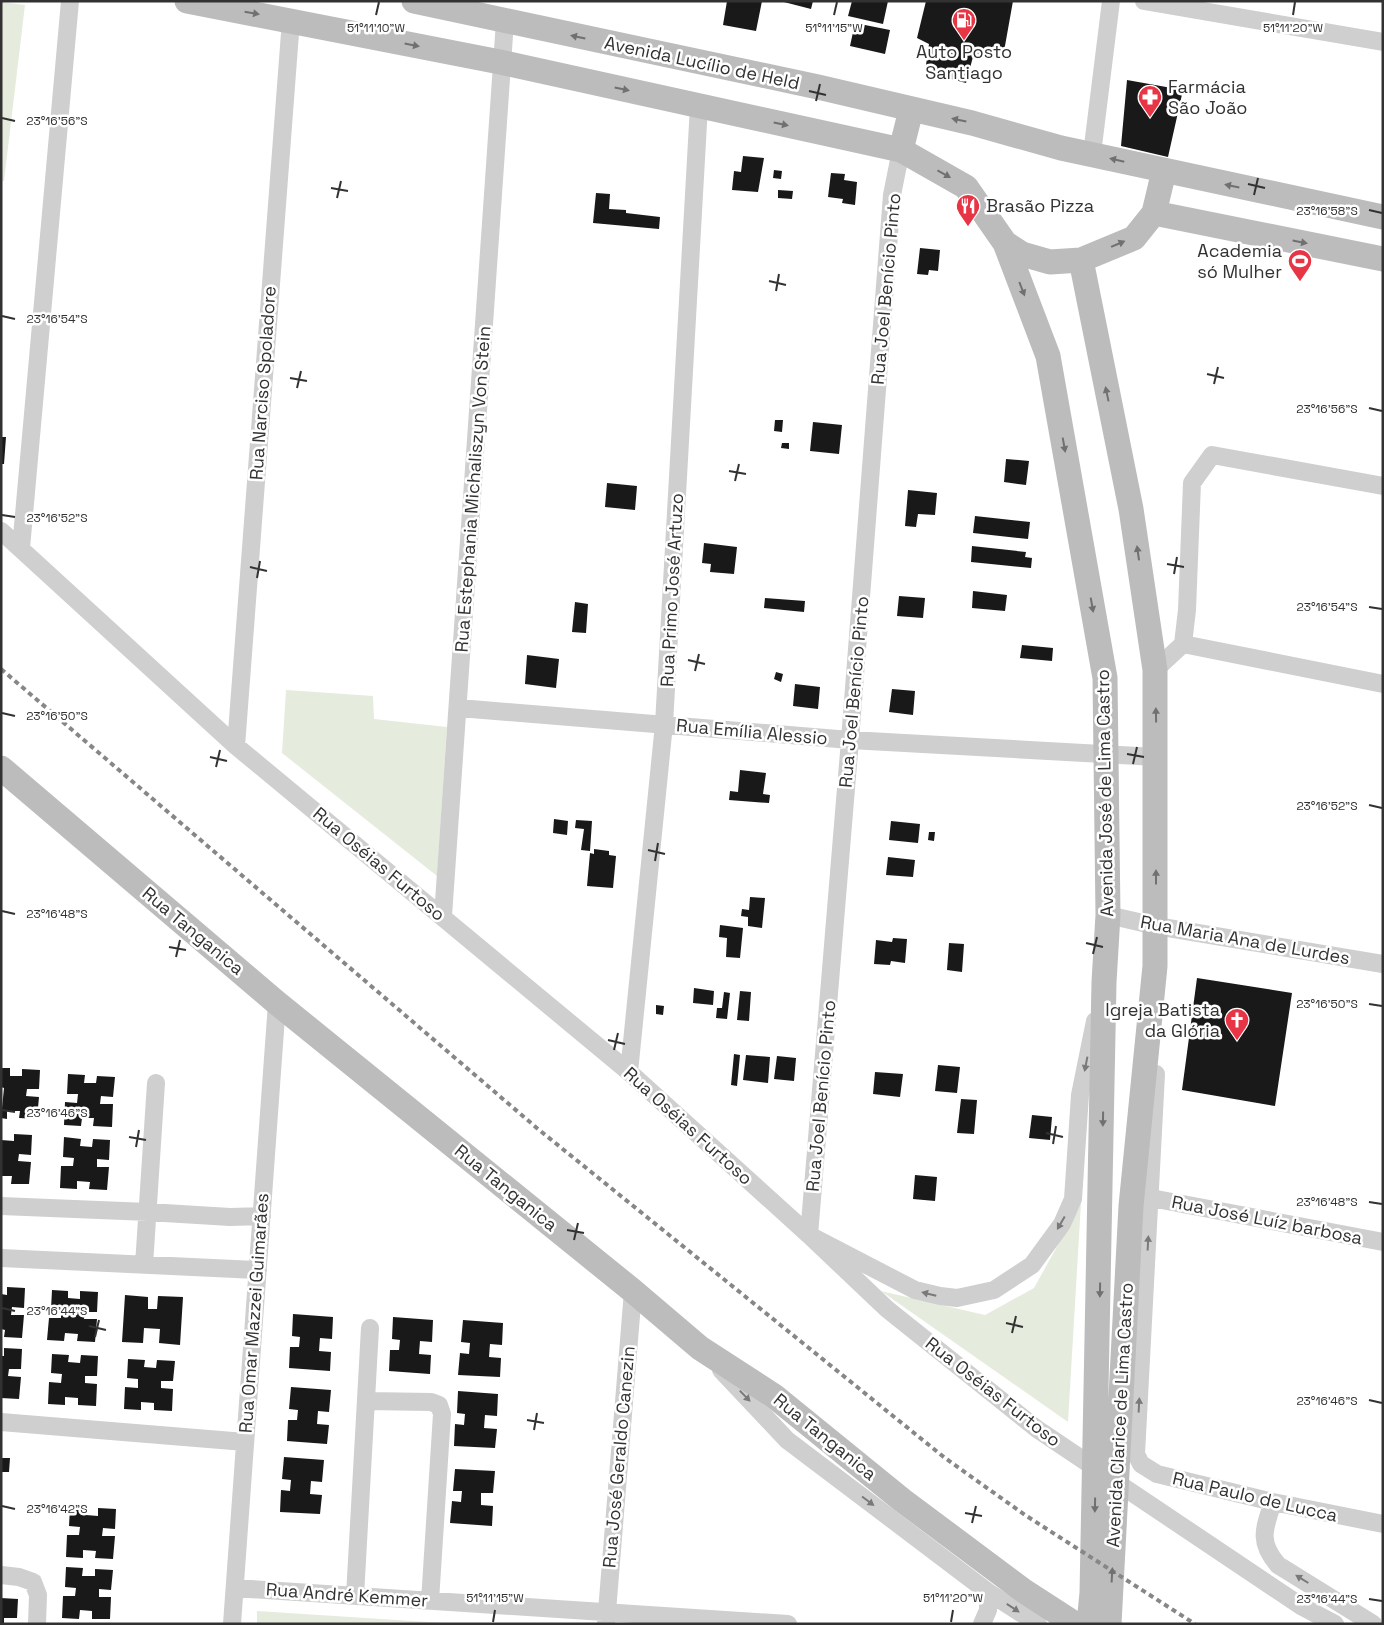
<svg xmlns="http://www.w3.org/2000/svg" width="1384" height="1625" font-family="'Space Grotesk',sans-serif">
<rect width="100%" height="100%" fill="#fff"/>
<path fill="#e5ecde" d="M 1,2 L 25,5 L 4,181 L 1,181 Z
M 286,690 L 373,696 L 374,719 L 447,727 L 437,876 L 282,753 Z
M 1081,1203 L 1068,1422 L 881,1291 L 985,1315 L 1034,1288 Z
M 257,1611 L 459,1624 L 257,1624 Z"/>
<path fill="#191919" d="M 727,1 L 762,1 L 756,31 L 723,25 Z
M 780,1 L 813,1 L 811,9 Z
M 852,1 L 888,1 L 883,24 L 848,16 Z
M 926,1 L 1013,1 L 1003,57 L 974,53 L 966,83 L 925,72 L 929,44 L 917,38 Z
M 855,23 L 890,30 L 885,54 L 850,46 Z
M 1127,80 L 1183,90 L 1168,157 L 1121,146 Z
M 743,156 L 764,158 L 758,192 L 732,190 L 734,171 L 741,172 Z
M 774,170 L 782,171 L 781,179 L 773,178 Z
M 831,173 L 845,174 L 844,180 L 857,182 L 855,205 L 842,203 L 843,199 L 828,197 Z
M 778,190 L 793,191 L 792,199 L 778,198 Z
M 596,193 L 610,194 L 609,209 L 626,210 L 626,213 L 660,217 L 659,229 L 593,223 Z
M 920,248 L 940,250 L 938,271 L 929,270 L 928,275 L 917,274 Z
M 775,420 L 783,420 L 782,432 L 774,431 Z
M 813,422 L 842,425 L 839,454 L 810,451 Z
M 1,437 L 6,437 L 4,464 L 1,464 Z
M 782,443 L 789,443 L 789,449 L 781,448 Z
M 1006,459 L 1029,461 L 1026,485 L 1004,482 Z
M 607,483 L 637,486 L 635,510 L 605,507 Z
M 908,490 L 937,493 L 935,515 L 918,514 L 916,527 L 905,526 Z
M 975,516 L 1030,522 L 1028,539 L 973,533 Z
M 704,543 L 737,547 L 734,574 L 710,572 L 711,564 L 702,563 Z
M 972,546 L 1026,552 L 1025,557 L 1032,558 L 1031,568 L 971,562 Z
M 973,591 L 1007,595 L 1005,611 L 972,608 Z
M 899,596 L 925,598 L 923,618 L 897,616 Z
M 765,598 L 805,601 L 804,612 L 764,608 Z
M 575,602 L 588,604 L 586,633 L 572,632 Z
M 1022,645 L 1053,648 L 1052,661 L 1020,658 Z
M 527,655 L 559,659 L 556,688 L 525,684 Z
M 776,672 L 783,674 L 781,682 L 774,679 Z
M 795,684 L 820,687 L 818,709 L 793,706 Z
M 892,689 L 915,691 L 913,715 L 889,712 Z
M 740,770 L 766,773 L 763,794 L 770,795 L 769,803 L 729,800 L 730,791 L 738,792 Z
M 554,819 L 568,821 L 567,835 L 553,833 Z
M 576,820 L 592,821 L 590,851 L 581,850 L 584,829 L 575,828 Z
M 891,821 L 920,824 L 918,843 L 889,840 Z
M 929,832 L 935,832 L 934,841 L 928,840 Z
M 594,849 L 609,851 L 609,855 L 616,856 L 613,888 L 587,886 L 590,853 L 594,854 Z
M 888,857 L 915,860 L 913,877 L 886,875 Z
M 750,897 L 765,898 L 762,928 L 748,926 L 748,917 L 741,916 L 742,909 L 749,910 Z
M 720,925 L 743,928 L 740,958 L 726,957 L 727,938 L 719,937 Z
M 893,938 L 907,939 L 905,963 L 891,961 L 890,965 L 874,964 L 876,940 L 892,942 Z
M 949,943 L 964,944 L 962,972 L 947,970 Z
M 1197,978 L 1292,993 L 1275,1106 L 1182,1090 Z
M 694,988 L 714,991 L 713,1005 L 693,1003 Z
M 740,991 L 751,992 L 749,1021 L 737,1020 Z
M 724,992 L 730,993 L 727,1019 L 716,1018 L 717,1008 L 722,1008 Z
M 656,1005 L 664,1006 L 663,1015 L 656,1014 Z
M 734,1054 L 740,1055 L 737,1086 L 731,1085 Z
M 746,1055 L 770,1057 L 768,1083 L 743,1080 Z
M 777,1056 L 796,1058 L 794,1081 L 774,1079 Z
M 938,1065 L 960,1067 L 957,1093 L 935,1091 Z
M 1,1068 L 10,1068 L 10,1076 L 22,1076 L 22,1069 L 40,1070 L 39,1089 L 27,1089 L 26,1096 L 39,1097 L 37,1119 L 19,1118 L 20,1111 L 7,1111 L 7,1119 L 1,1118 L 4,1088 L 1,1087 Z
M 875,1072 L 903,1074 L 900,1097 L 873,1094 Z
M 68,1074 L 85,1075 L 84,1083 L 96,1083 L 97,1076 L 115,1077 L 113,1097 L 101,1096 L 100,1104 L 113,1104 L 112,1127 L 93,1126 L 94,1118 L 82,1118 L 81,1126 L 64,1125 L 65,1102 L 77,1103 L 78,1094 L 67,1094 Z
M 961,1099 L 977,1100 L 974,1134 L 957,1133 Z
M 1032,1115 L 1052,1117 L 1050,1140 L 1029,1138 Z
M 14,1134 L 32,1135 L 31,1155 L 19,1154 L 18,1161 L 31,1162 L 29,1184 L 11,1184 L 12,1176 L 1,1176 L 1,1140 L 14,1141 Z
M 64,1137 L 81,1139 L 80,1146 L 92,1147 L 93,1139 L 110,1140 L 109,1160 L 97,1159 L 97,1167 L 109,1167 L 107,1190 L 89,1189 L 90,1182 L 77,1181 L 77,1189 L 60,1188 L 61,1166 L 73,1166 L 74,1158 L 63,1157 Z
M 915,1175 L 937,1177 L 935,1201 L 913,1199 Z
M 7,1287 L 25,1288 L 24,1308 L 12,1307 L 11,1315 L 24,1315 L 22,1338 L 4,1337 L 5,1330 L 1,1329 L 1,1294 L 7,1295 Z
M 52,1290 L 68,1291 L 68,1298 L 80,1299 L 80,1291 L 98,1292 L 97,1312 L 85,1312 L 84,1319 L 97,1319 L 95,1342 L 77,1341 L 78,1334 L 65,1333 L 64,1341 L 47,1340 L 49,1318 L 61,1318 L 61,1310 L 51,1309 Z
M 125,1295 L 148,1297 L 148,1309 L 157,1309 L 158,1296 L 183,1297 L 180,1345 L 159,1343 L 160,1329 L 144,1328 L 143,1343 L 122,1342 Z
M 293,1314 L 333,1317 L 332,1339 L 320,1338 L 319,1351 L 331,1352 L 330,1371 L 289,1368 L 290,1347 L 299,1347 L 300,1337 L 292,1336 Z
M 393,1317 L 433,1320 L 432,1342 L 420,1341 L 419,1354 L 431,1355 L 430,1374 L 389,1371 L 390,1350 L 399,1350 L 400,1340 L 392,1339 Z
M 463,1320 L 503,1323 L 502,1345 L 490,1344 L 489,1357 L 501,1358 L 500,1377 L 458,1375 L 460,1353 L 469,1354 L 470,1343 L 461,1342 Z
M 4,1348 L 22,1349 L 21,1369 L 9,1369 L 8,1376 L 21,1377 L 19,1399 L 1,1398 L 1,1356 L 4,1356 Z
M 52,1354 L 69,1355 L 68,1362 L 80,1363 L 81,1355 L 98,1356 L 97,1376 L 85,1376 L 85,1383 L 97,1384 L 96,1406 L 78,1405 L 78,1398 L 65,1397 L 65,1405 L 48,1404 L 49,1382 L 61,1383 L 62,1374 L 51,1373 Z
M 128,1359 L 145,1360 L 144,1367 L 156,1368 L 157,1360 L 175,1361 L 173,1381 L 161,1381 L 161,1388 L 173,1389 L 172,1411 L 154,1410 L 154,1403 L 141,1402 L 141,1410 L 124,1409 L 125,1387 L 138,1388 L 138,1379 L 127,1378 Z
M 291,1387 L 331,1390 L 329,1412 L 318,1411 L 317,1424 L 329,1425 L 327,1444 L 287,1441 L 288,1420 L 297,1420 L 298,1410 L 289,1409 Z
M 458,1391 L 498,1394 L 497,1416 L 485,1415 L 484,1428 L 497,1429 L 495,1448 L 454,1446 L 455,1424 L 464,1425 L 465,1414 L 457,1413 Z
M 284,1457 L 324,1460 L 322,1482 L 311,1481 L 310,1494 L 322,1495 L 320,1514 L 280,1512 L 281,1490 L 290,1491 L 291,1480 L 282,1479 Z
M 1,1458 L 10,1458 L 9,1472 L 1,1472 Z
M 455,1469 L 495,1471 L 493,1493 L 481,1493 L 481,1505 L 493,1506 L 492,1526 L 450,1523 L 452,1501 L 461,1502 L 462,1491 L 453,1491 Z
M 70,1507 L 86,1508 L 86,1515 L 98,1516 L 98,1508 L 116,1509 L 115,1529 L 103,1528 L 102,1536 L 115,1536 L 113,1559 L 95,1558 L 96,1551 L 83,1550 L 83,1558 L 66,1557 L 67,1535 L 79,1535 L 80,1527 L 69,1526 Z
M 66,1567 L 83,1568 L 82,1576 L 95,1576 L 95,1569 L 113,1570 L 111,1590 L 99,1589 L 99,1597 L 111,1597 L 110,1619 L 92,1619 L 92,1611 L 80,1610 L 79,1619 L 62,1618 L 63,1596 L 75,1596 L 76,1588 L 65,1587 Z
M 1,1598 L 18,1599 L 17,1618 L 4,1618 L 4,1624 L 1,1624 Z"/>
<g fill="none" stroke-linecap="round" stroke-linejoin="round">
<path stroke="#cfcfcf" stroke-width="18" d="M 1144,1 L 1383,42
M 901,150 L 892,195 L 850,740 L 809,1235 L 915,1290 L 940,1296 L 957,1298 L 994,1290 L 1032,1265 L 1062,1224 L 1073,1199 L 1080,1095 L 1095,1021
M 1092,154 L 1111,1
M 1,531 L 236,746 L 629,1072 L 809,1235 L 887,1309 L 1037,1429 L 1301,1606 L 1335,1624
M 21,548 L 70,1
M 1183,644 L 1383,684
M 1155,670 L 1183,644 L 1187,610 L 1192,483 L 1212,455 L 1383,486
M 459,708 L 850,740 L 1156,757
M 236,746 L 291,20
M 1108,915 L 1156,926 L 1383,964
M 443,916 L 505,21
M 629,1072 L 664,724 L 699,106
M 1156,1074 L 1136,1454 L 1141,1464 L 1157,1474 L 1273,1502 L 1383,1524
M 1151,1198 L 1383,1242
M 1,1206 L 148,1212 L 230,1217 L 262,1216
M 1,1258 L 258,1270
M 144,1265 L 156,1083
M 721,1370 L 787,1440 L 988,1592 L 1038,1624
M 366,1401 L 431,1402 L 439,1405 L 442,1414 L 430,1601
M 1,1422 L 245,1442
M 1273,1502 C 1264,1529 1258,1542 1278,1565 L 1373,1624
M 1,1575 L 19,1577 L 33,1582 L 38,1595 L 37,1624
M 235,1588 L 788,1624
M 355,1596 L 370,1328
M 232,1624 L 277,1003
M 606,1624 L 633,1291
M 982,1624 L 988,1610 L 988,1592"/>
<path stroke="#bcbcbc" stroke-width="25" d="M 187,1 L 500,62 L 901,150 L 966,187 L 1005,243 L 1022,254 L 1050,262 L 1081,260 L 1134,238 L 1154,213 L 1383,259
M 414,1 L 818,87 L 972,123 L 1061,148 L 1383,217
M 901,150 L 911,110
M 1154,213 L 1164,171
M 1005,243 L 1048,356 L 1105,678 L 1108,915 L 1104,982 L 1092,1593 L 1089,1624
M 1081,260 L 1131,509 L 1155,670 L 1155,966 L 1131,1206 L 1109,1624
M 1,768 L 277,1003 L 633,1291 L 700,1348 L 774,1396 L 902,1500 L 1024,1591 L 1075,1624"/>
<path stroke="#878787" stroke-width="4" stroke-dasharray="5 4" stroke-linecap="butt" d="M 1,669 L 538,1129 L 945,1458 L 1025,1515 L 1195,1624"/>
</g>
<defs><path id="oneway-solid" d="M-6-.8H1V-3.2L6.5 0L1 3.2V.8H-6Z" transform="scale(1.25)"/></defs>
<g fill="#707070">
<use href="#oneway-solid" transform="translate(252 13) rotate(10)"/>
<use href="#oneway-solid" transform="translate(578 37) rotate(-168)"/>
<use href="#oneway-solid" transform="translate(412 45) rotate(11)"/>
<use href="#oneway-solid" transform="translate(622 89) rotate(12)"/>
<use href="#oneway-solid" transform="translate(959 120) rotate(-168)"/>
<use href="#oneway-solid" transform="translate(781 124) rotate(12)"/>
<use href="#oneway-solid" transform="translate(1117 160) rotate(-167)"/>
<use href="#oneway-solid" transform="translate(944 174) rotate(29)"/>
<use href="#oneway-solid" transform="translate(1232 186) rotate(-168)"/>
<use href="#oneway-solid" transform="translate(1300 242) rotate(11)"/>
<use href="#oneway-solid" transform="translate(1118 244) rotate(-23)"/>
<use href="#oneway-solid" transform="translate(1022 289) rotate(69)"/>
<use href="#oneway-solid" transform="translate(1107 394) rotate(-102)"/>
<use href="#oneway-solid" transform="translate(1064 445) rotate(80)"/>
<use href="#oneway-solid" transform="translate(1138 553) rotate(-98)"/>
<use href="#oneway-solid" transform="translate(1092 605) rotate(80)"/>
<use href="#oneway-solid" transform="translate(1156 715) rotate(-91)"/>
<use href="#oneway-solid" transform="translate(1156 877) rotate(-90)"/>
<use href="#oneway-solid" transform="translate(1103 1119) rotate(91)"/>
<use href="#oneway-solid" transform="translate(1100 1290) rotate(91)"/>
<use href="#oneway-solid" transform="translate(1095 1505) rotate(91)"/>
<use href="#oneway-solid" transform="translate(1112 1575) rotate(-87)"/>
</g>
<g fill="#797979">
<use href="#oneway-solid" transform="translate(1086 1064) rotate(101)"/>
<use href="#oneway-solid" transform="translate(1061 1223) rotate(120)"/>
<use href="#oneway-solid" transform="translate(1148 1243) rotate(-87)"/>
<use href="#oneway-solid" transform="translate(929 1294) rotate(-166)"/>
<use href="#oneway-solid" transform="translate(745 1396) rotate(46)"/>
<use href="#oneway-solid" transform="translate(1139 1405) rotate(-87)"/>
<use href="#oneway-solid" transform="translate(868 1501) rotate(37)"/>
<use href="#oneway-solid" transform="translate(1302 1579) rotate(-148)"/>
<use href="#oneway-solid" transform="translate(1013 1608) rotate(33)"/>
</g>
<path fill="none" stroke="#323232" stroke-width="2" d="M 376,15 L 379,2M 834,15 L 837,2M 1293,15 L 1295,2M 809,91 L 826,95M 816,101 L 820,84M 2,118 L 15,121M 1248,184 L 1265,188M 331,188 L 348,191M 1254,195 L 1258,178M 337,198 L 341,181M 1369,210 L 1382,213M 769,281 L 786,285M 776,291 L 779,274M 2,316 L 15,319M 1207,374 L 1224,378M 290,378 L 307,381M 1214,384 L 1218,367M 297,388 L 301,371M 1369,408 L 1382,411M 729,471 L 746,474M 735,481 L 739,464M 2,515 L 15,517M 1167,564 L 1184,567M 250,567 L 267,571M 1174,574 L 1177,557M 257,578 L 260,561M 1369,607 L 1382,609M 688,660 L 705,664M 695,671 L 699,654M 2,713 L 15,716M 1127,754 L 1144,757M 210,757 L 227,761M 1133,764 L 1137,747M 216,767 L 220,750M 1369,805 L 1382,808M 648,850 L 665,854M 655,861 L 658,843M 2,911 L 15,914M 1086,943 L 1103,947M 169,947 L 186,950M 1093,954 L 1097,937M 176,957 L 180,940M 1369,1004 L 1382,1006M 608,1040 L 625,1044M 614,1050 L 618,1033M 2,1110 L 15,1112M 1046,1133 L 1063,1137M 129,1137 L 146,1140M 1053,1144 L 1056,1126M 136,1147 L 139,1130M 1369,1202 L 1382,1204M 567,1230 L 584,1233M 574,1240 L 578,1223M 2,1308 L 15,1311M 1006,1323 L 1023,1327M 89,1326 L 106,1330M 1012,1333 L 1016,1316M 95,1337 L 99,1320M 1369,1400 L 1382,1403M 527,1420 L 544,1423M 534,1430 L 537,1413M 2,1506 L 15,1509M 965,1513 L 982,1516M 972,1523 L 976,1506M 1369,1599 L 1382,1601M 493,1622 L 495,1610M 951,1622 L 953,1610"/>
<defs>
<g id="fuel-pin" transform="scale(1.25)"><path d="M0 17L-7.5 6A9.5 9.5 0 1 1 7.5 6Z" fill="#e83545" stroke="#fff"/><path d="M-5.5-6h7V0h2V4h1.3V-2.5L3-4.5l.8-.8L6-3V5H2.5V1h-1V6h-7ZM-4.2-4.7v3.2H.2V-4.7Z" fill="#fff"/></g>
<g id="pharmacy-pin" transform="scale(1.25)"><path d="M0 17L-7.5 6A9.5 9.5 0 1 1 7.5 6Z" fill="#e83545" stroke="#fff"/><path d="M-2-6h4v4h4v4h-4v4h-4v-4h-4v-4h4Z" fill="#fff"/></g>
<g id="restaurant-pin" transform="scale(1.25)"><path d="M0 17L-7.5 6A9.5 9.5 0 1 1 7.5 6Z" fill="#e83545" stroke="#fff"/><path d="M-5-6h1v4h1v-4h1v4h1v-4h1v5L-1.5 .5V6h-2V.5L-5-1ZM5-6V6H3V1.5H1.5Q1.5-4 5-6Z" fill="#fff"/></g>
<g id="stadium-pin" transform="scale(1.25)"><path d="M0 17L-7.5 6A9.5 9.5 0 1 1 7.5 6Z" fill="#e83545" stroke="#fff"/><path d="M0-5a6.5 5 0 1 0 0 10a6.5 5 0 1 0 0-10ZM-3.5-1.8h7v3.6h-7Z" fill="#fff"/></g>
<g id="church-pin" transform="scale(1.25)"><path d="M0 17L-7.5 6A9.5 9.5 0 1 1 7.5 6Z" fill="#e83545" stroke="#fff"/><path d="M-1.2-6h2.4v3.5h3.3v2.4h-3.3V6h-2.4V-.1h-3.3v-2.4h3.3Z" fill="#fff"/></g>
</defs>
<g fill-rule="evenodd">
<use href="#fuel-pin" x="964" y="20"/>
<use href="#pharmacy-pin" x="1150" y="97"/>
<use href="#restaurant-pin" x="968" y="206"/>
<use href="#stadium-pin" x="1300" y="261"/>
<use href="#church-pin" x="1237" y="1020"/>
</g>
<g text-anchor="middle" stroke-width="5" stroke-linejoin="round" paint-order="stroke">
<g font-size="18" fill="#323232" stroke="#fff" text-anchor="start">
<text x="964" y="58" text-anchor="middle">Auto Posto<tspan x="964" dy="21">Santiago</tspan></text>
<text x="1168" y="93">Farmácia<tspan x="1168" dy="21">São João</tspan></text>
<text x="986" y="212">Brasão Pizza</text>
<text x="1282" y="257" text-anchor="end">Academia<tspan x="1282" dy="21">só Mulher</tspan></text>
<text x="1220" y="1016" text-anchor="end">Igreja Batista<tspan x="1220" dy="21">da Glória</tspan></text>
</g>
<g font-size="18" fill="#323232" stroke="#fff">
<text transform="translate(702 63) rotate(12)" y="6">Avenida Lucílio de Held</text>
<text transform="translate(886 289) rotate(-85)" y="6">Rua Joel Benício Pinto</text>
<text transform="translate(263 383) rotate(-86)" y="6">Rua Narciso Spoladore</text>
<text transform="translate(473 489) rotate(-86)" y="6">Rua Estephania Michaliszyn Von Stein</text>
<text transform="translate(672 590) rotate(-87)" y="6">Rua Primo José Artuzo</text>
<text transform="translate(854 692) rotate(-85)" y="6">Rua Joel Benício Pinto</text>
<text transform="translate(752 732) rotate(5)" y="6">Rua Emília Alessio</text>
<text transform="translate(1105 793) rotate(-91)" y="6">Avenida José de Lima Castro</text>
<text transform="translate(379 864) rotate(40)" y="6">Rua Oséias Furtoso</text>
<text transform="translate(193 931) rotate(40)" y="6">Rua Tanganica</text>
<text transform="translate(1245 940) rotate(10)" y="6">Rua Maria Ana de Lurdes</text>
<text transform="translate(821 1096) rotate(-85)" y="6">Rua Joel Benício Pinto</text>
<text transform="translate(688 1126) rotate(42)" y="6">Rua Oséias Furtoso</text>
<text transform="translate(506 1188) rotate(39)" y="6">Rua Tanganica</text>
<text transform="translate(1267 1220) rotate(11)" y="6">Rua José Luíz barbosa</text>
<text transform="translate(254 1313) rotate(-86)" y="6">Rua Omar Mazzei Guimarães</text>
<text transform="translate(993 1392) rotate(38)" y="6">Rua Oséias Furtoso</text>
<text transform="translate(1120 1415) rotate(-87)" y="6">Avenida Clarice de Lima Castro</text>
<text transform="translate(825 1437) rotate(39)" y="6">Rua Tanganica</text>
<text transform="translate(619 1457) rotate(-85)" y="6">Rua José Geraldo Canezin</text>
<text transform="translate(1255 1497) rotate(13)" y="6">Rua Paulo de Lucca</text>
<text transform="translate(347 1595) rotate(4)" y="6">Rua André Kemmer</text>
</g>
</g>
<g font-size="12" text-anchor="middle" fill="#323232" stroke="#fff" stroke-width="5" stroke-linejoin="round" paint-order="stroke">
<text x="376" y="32">51°11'10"W</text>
<text x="834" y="32">51°11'15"W</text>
<text x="1293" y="32">51°11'20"W</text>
<text x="57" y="125">23°16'56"S</text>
<text x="1327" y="215">23°16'58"S</text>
<text x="57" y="323">23°16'54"S</text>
<text x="1327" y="413">23°16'56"S</text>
<text x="57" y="522">23°16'52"S</text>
<text x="1327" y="611">23°16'54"S</text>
<text x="57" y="720">23°16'50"S</text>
<text x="1327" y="810">23°16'52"S</text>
<text x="57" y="918">23°16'48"S</text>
<text x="1327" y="1008">23°16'50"S</text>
<text x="57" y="1117">23°16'46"S</text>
<text x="1327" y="1206">23°16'48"S</text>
<text x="57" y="1315">23°16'44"S</text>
<text x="1327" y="1405">23°16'46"S</text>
<text x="57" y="1513">23°16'42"S</text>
<text x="495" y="1602">51°11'15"W</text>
<text x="953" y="1602">51°11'20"W</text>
<text x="1327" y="1603">23°16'44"S</text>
</g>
<rect width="1384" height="1625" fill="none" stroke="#323232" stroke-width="5"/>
</svg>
